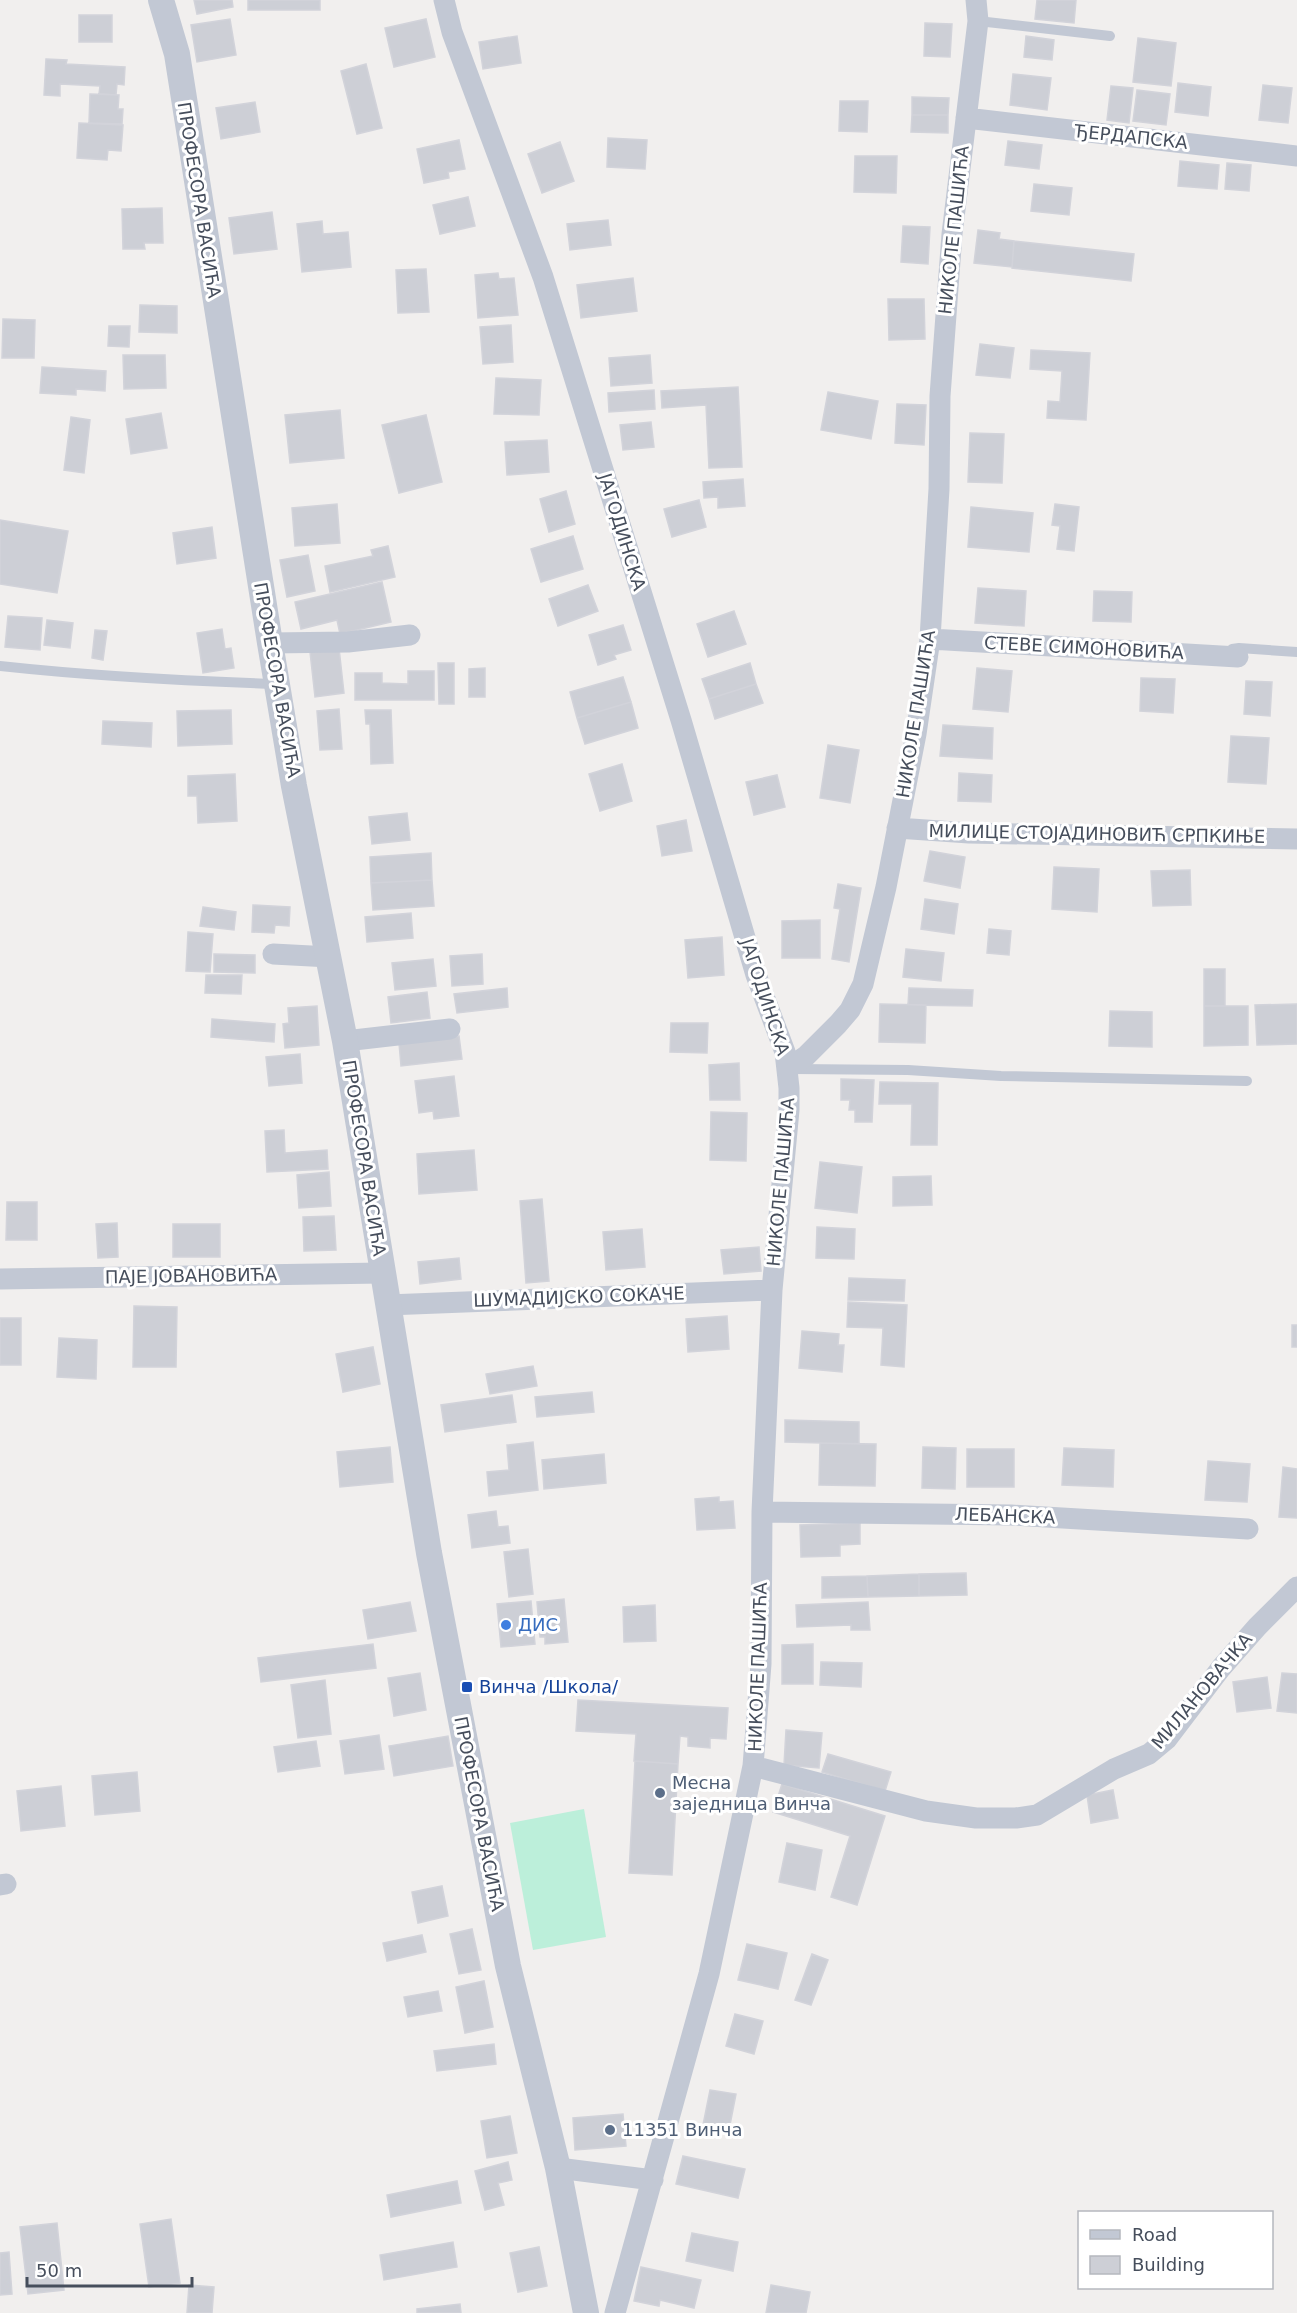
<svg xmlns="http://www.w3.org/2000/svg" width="1297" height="2313" font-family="'DejaVu Sans',sans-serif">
<rect width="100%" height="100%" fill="#f1efee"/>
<path fill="#bcefda" d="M 584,1809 L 606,1937 L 533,1950 L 510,1823 Z"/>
<path fill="#cdcfd6" stroke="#d2d3da" stroke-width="1.5" d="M 194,0 L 232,0 L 233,7 L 197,14 Z
M 248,0 L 320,0 L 320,10 L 248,10 Z
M 1037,0 L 1076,0 L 1074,23 L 1035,19 Z
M 79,15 L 112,15 L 112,42 L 79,42 Z
M 230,19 L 236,55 L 197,62 L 191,25 Z
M 426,19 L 435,57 L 394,67 L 385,28 Z
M 925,23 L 952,24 L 950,57 L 924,56 Z
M 517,36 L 521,63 L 483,69 L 479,42 Z
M 1026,36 L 1054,40 L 1052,60 L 1024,57 Z
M 1138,38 L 1176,43 L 1171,86 L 1133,82 Z
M 46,59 L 67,60 L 66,64 L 125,67 L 124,85 L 117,84 L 116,95 L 99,94 L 100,86 L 60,84 L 60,96 L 44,95 Z
M 366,64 L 382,128 L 357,134 L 341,71 Z
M 1013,74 L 1051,78 L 1047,110 L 1010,105 Z
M 1178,83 L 1211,87 L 1208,116 L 1175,112 Z
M 1263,85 L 1292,88 L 1288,123 L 1259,120 Z
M 1111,86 L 1133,88 L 1129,123 L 1107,120 Z
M 1137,90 L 1170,94 L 1166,125 L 1133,121 Z
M 90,94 L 119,95 L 118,109 L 123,109 L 122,124 L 89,123 Z
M 912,97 L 949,98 L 948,115 L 912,115 Z
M 840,101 L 868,101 L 867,132 L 839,131 Z
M 255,102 L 260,132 L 221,139 L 216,108 Z
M 912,115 L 948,115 L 948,133 L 911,132 Z
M 79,123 L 123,125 L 121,151 L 108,150 L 107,160 L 77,158 Z
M 608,138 L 647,140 L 645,169 L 607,167 Z
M 459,140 L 465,169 L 448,172 L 449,178 L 424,183 L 417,149 Z
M 1008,141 L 1042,145 L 1039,169 L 1005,165 Z
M 560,142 L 574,181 L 542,193 L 528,154 Z
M 855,156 L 897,156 L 896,193 L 854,192 Z
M 1180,161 L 1219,165 L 1217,189 L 1178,186 Z
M 1227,163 L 1251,165 L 1249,191 L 1225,189 Z
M 1034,184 L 1072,188 L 1069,215 L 1031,211 Z
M 468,197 L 475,226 L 440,234 L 433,205 Z
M 162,208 L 163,243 L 144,243 L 145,249 L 123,249 L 122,209 Z
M 272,212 L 277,249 L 234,254 L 229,218 Z
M 608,220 L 611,245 L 570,250 L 567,224 Z
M 322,221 L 323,234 L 348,232 L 351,267 L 302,272 L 297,224 Z
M 903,226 L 930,227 L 928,264 L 901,262 Z
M 978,230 L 1000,233 L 999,239 L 1014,241 L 1012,267 L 974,263 Z
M 1014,241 L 1134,254 L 1131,281 L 1012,268 Z
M 426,269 L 429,312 L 398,313 L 396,270 Z
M 498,273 L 499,279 L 514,278 L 518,315 L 478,318 L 475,275 Z
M 633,278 L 637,311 L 581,318 L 577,285 Z
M 888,299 L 924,299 L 925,339 L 889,340 Z
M 140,305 L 177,306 L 177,333 L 139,332 Z
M 3,319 L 35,320 L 34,358 L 2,358 Z
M 511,325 L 513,362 L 483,364 L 480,327 Z
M 109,326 L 130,326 L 129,347 L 108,346 Z
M 980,344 L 1014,348 L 1010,378 L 976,375 Z
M 1031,350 L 1090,353 L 1086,420 L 1047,418 L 1048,401 L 1060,402 L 1062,371 L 1030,369 Z
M 123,355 L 165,355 L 166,388 L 124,389 Z
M 650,355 L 652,383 L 611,386 L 609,358 Z
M 42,367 L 106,371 L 105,391 L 76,389 L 76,395 L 40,393 Z
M 496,378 L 541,380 L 539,415 L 494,414 Z
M 738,387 L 742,467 L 709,468 L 706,405 L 662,408 L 661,391 Z
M 654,390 L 655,409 L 609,412 L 608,393 Z
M 828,392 L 878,401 L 871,439 L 821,430 Z
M 897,404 L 926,405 L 924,445 L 895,443 Z
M 340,410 L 344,458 L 290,463 L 285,415 Z
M 161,413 L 167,448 L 131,454 L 126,419 Z
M 426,415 L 442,482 L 399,493 L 382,425 Z
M 71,417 L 90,420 L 84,473 L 64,470 Z
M 651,422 L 654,447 L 623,450 L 620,425 Z
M 970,433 L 1004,434 L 1002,483 L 968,482 Z
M 547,440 L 549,472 L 507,475 L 505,442 Z
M 743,479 L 745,506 L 718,508 L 718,497 L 704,498 L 703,482 Z
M 566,491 L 575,524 L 549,532 L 540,499 Z
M 699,500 L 706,527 L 672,537 L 664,509 Z
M 337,504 L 340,543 L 295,546 L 292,508 Z
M 1055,504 L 1079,507 L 1074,551 L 1057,549 L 1060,526 L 1052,525 Z
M 971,507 L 1033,513 L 1029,552 L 968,547 Z
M 0,520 L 68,531 L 57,593 L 0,584 Z
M 212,527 L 216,558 L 177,564 L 173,533 Z
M 573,536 L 583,569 L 541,582 L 531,549 Z
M 388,546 L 395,577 L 330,592 L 325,566 L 373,556 L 371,550 Z
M 308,555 L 315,591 L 287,597 L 280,560 Z
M 382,582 L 391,622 L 340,634 L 337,620 L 301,629 L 295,602 Z
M 588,585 L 598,611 L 558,626 L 549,599 Z
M 978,588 L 1026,591 L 1024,626 L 975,623 Z
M 1094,591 L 1132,592 L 1131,622 L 1093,621 Z
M 734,611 L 746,644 L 708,657 L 697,624 Z
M 8,616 L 42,618 L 40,650 L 5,647 Z
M 47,620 L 73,623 L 70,648 L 44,645 Z
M 623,625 L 631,650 L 614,655 L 616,659 L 598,665 L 589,635 Z
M 222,629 L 225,649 L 231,648 L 234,668 L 203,673 L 197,633 Z
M 95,630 L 107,631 L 103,660 L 92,658 Z
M 339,648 L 344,693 L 315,697 L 310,652 Z
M 438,663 L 454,663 L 454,704 L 439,704 Z
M 750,663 L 756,684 L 709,699 L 702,679 Z
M 485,668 L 485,697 L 469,697 L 469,669 Z
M 977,668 L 1012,671 L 1008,712 L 973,709 Z
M 408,671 L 434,671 L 434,700 L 355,700 L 355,673 L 382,673 L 382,683 L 408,684 Z
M 623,677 L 631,702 L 577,718 L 570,692 Z
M 1141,678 L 1175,679 L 1173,713 L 1140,711 Z
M 1246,681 L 1272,682 L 1270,716 L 1244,714 Z
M 756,684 L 763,703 L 715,719 L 709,699 Z
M 631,702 L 638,728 L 585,744 L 577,718 Z
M 339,709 L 342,749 L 320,750 L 317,711 Z
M 231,710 L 232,744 L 178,746 L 177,711 Z
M 365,710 L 391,710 L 393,763 L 371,764 L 370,724 L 366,724 Z
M 103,721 L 152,723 L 151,747 L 102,744 Z
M 943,725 L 993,728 L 992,759 L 940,756 Z
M 1231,736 L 1269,738 L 1266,784 L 1228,782 Z
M 828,745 L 859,750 L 850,803 L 820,798 Z
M 622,764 L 632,801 L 600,811 L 589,774 Z
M 959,773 L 992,775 L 991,802 L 958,801 Z
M 235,774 L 237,821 L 198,823 L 197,796 L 188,796 L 188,776 Z
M 777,775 L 785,807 L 754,815 L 746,782 Z
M 407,813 L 410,840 L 372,844 L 369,817 Z
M 686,820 L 692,851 L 662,856 L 657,826 Z
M 930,851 L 965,857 L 960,888 L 924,881 Z
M 431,853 L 432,880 L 371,883 L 370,857 Z
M 1054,867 L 1099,869 L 1097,912 L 1052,909 Z
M 1190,870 L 1191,905 L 1153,906 L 1151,871 Z
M 432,880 L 434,906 L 373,910 L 371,883 Z
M 838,884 L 861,888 L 849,962 L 832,959 L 840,909 L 834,908 Z
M 925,899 L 958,904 L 954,934 L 921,929 Z
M 253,905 L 290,907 L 289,926 L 275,925 L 274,933 L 252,932 Z
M 203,907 L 236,912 L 234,930 L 200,926 Z
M 411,913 L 413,938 L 367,942 L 365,917 Z
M 820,920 L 820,958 L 782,958 L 782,921 Z
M 989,929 L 1011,931 L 1009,955 L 987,953 Z
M 188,932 L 213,934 L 210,972 L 186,971 Z
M 722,937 L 724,975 L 688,978 L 685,940 Z
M 906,949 L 944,953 L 941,981 L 903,977 Z
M 214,954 L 255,955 L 255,973 L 214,972 Z
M 482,954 L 483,984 L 452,986 L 450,956 Z
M 433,959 L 436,986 L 395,990 L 392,963 Z
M 1204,969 L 1225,969 L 1225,1006 L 1204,1006 Z
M 206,975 L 242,975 L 241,994 L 205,993 Z
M 507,988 L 508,1007 L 457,1013 L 454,994 Z
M 909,988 L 973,990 L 972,1006 L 908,1005 Z
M 427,992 L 430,1018 L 391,1023 L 388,997 Z
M 880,1004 L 926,1005 L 925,1043 L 879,1042 Z
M 1297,1004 L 1297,1044 L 1257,1045 L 1255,1005 Z
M 317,1006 L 319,1045 L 285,1048 L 283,1024 L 289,1023 L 288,1008 Z
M 1204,1006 L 1248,1006 L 1248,1045 L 1204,1046 Z
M 1110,1011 L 1152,1012 L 1152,1047 L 1109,1046 Z
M 212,1019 L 275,1024 L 274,1042 L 211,1037 Z
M 671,1023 L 708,1023 L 707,1053 L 670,1052 Z
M 459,1036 L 462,1059 L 401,1066 L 399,1043 Z
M 300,1054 L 302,1083 L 269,1086 L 266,1057 Z
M 739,1063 L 740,1100 L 710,1100 L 709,1065 Z
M 454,1076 L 459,1116 L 434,1119 L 433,1111 L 419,1113 L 415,1081 Z
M 841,1079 L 874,1080 L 872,1122 L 855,1122 L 855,1110 L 849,1110 L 850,1100 L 841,1100 Z
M 880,1082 L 938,1083 L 937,1145 L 911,1145 L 912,1104 L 879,1104 Z
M 711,1112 L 747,1113 L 746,1161 L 710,1160 Z
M 284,1130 L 285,1153 L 327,1150 L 328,1169 L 267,1172 L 265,1131 Z
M 474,1150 L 477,1190 L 419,1194 L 417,1154 Z
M 820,1162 L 862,1167 L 857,1213 L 815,1208 Z
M 329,1172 L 331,1206 L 299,1208 L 297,1175 Z
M 931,1176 L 932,1205 L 893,1206 L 893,1177 Z
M 542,1199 L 549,1281 L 526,1283 L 520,1201 Z
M 7,1202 L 37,1202 L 37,1240 L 6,1240 Z
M 334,1216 L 336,1250 L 304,1251 L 303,1217 Z
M 117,1223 L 118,1257 L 98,1258 L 96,1224 Z
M 173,1224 L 220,1224 L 220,1257 L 173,1257 Z
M 817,1227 L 855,1229 L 854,1259 L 816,1258 Z
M 642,1229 L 645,1267 L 606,1270 L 603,1232 Z
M 759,1247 L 761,1271 L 724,1274 L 721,1250 Z
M 459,1258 L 461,1279 L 420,1284 L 418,1262 Z
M 849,1278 L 905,1280 L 904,1301 L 848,1300 Z
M 848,1302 L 907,1305 L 904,1367 L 881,1365 L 883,1328 L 847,1327 Z
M 134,1306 L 177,1307 L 176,1367 L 133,1367 Z
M 727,1316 L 729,1349 L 688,1352 L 686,1319 Z
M 0,1318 L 21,1318 L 21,1365 L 0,1365 Z
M 1292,1325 L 1297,1325 L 1297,1347 L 1292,1347 Z
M 802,1331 L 839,1334 L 838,1345 L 844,1345 L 842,1372 L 799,1368 Z
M 59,1338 L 97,1340 L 96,1379 L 57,1377 Z
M 373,1347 L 380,1384 L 343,1392 L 336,1354 Z
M 533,1366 L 537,1386 L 490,1394 L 486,1374 Z
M 592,1392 L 594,1412 L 537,1417 L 535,1397 Z
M 512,1395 L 516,1422 L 445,1432 L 441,1405 Z
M 785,1420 L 859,1422 L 859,1444 L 785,1442 Z
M 533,1442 L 538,1490 L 489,1496 L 487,1472 L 509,1470 L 507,1445 Z
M 820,1443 L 876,1444 L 875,1486 L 819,1485 Z
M 390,1447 L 393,1482 L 340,1487 L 337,1452 Z
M 923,1447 L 956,1448 L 955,1489 L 922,1488 Z
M 1064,1448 L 1114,1450 L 1113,1487 L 1062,1485 Z
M 967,1449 L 1014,1449 L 1014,1487 L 967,1487 Z
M 604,1454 L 606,1483 L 544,1489 L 542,1460 Z
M 1208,1461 L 1250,1464 L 1247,1502 L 1205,1500 Z
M 1283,1467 L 1297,1469 L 1297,1518 L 1279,1517 Z
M 719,1497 L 719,1502 L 733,1501 L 735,1528 L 697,1530 L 695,1499 Z
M 496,1511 L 498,1527 L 508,1526 L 510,1543 L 472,1548 L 468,1515 Z
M 860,1523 L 860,1544 L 840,1545 L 840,1556 L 801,1557 L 800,1525 Z
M 528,1549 L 533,1594 L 509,1597 L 504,1552 Z
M 966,1573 L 967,1595 L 919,1596 L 919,1574 Z
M 919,1574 L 919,1596 L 868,1597 L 867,1576 Z
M 867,1576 L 868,1597 L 822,1598 L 822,1577 Z
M 564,1599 L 568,1642 L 545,1644 L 545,1637 L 540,1637 L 537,1602 Z
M 531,1601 L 535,1644 L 501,1647 L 497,1604 Z
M 410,1602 L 416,1631 L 368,1639 L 363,1610 Z
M 868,1602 L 870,1630 L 851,1630 L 851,1625 L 797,1627 L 796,1605 Z
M 655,1605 L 656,1641 L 624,1642 L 623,1607 Z
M 373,1644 L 376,1668 L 261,1682 L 258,1658 Z
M 813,1644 L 813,1684 L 782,1684 L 782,1645 Z
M 821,1662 L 862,1663 L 861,1687 L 820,1685 Z
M 420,1673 L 426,1710 L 394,1716 L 388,1678 Z
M 1282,1673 L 1297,1674 L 1297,1713 L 1277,1711 Z
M 1267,1677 L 1271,1708 L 1237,1712 L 1233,1682 Z
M 325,1680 L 331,1734 L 298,1738 L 291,1685 Z
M 578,1700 L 728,1708 L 726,1739 L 710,1738 L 710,1748 L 688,1746 L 688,1737 L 680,1736 L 678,1764 L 634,1761 L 636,1734 L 576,1731 Z
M 786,1730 L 822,1733 L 819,1768 L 784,1765 Z
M 379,1735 L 384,1769 L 345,1774 L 340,1741 Z
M 448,1736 L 453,1766 L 394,1776 L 389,1746 Z
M 316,1741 L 320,1766 L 278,1772 L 274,1747 Z
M 828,1754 L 891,1772 L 885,1791 L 822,1772 Z
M 635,1761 L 678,1764 L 672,1875 L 629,1873 Z
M 137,1772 L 140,1811 L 95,1815 L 92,1776 Z
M 782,1784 L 885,1816 L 857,1905 L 831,1897 L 850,1836 L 773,1812 Z
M 61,1786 L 65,1826 L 21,1831 L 17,1791 Z
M 1113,1790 L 1118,1818 L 1091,1823 L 1087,1795 Z
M 787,1843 L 822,1850 L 815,1890 L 779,1882 Z
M 442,1886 L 448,1916 L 418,1923 L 412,1892 Z
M 472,1929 L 481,1970 L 459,1974 L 450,1934 Z
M 422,1935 L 426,1952 L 387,1961 L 383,1943 Z
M 747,1944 L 787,1953 L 778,1989 L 738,1980 Z
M 812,1954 L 828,1960 L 811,2005 L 795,2000 Z
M 484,1981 L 493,2027 L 465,2033 L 456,1987 Z
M 438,1991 L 442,2011 L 408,2017 L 404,1997 Z
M 735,2014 L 763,2021 L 754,2054 L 726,2046 Z
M 494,2044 L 496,2064 L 437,2071 L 434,2051 Z
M 710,2090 L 736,2094 L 729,2130 L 703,2125 Z
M 623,2114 L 626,2146 L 575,2150 L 573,2118 Z
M 510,2116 L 517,2153 L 487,2158 L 481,2121 Z
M 683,2156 L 745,2169 L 738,2198 L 676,2184 Z
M 508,2162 L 512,2180 L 498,2183 L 504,2205 L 485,2210 L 475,2171 Z
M 457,2181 L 461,2203 L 391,2217 L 387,2195 Z
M 171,2219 L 180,2283 L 149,2287 L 140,2224 Z
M 57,2223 L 64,2290 L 28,2294 L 20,2227 Z
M 692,2233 L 738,2242 L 733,2271 L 686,2261 Z
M 453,2242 L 457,2267 L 384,2280 L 380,2255 Z
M 539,2247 L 547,2286 L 518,2292 L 510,2253 Z
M 9,2252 L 12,2294 L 0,2295 L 0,2253 Z
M 641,2267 L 701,2280 L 694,2308 L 660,2300 L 659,2306 L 634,2301 Z
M 189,2285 L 214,2287 L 212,2313 L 187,2313 Z
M 771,2285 L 810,2292 L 806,2313 L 766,2313 Z
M 460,2304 L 461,2313 L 417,2313 L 417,2309 Z"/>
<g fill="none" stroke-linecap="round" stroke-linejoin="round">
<path stroke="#c2c8d4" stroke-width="10" d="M 978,21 L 1110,36
M 1232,649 L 1239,648 L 1297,652
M 0,666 C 92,676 184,681 277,684
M 794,1069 L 908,1070 L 1001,1076 L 1247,1081"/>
<path stroke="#c2c8d4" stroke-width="21" d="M 444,0 L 452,32 L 543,277 L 681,720 L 756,975 L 785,1052 L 789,1088 L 789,1110 L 772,1290 L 762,1512 L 761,1664 L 753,1766 L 709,1974 L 615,2313
M 966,118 L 1297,156
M 930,639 L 1238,657
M 270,643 L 348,642 L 410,635
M 897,828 L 969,833 L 1297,839
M 273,954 L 330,957
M 345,1041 L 450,1029
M 787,1069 L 806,1056 L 838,1024 L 850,1010 L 863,984 L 886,887 L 916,734 L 930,639 L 939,489 L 940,396 L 952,234 L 978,21 L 976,0
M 0,1279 L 382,1273
M 387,1305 L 772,1290
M 762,1512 L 1011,1515 L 1248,1529
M 753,1766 L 926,1811 L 976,1818 L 1016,1818 L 1037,1815 L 1114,1769 L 1149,1754 L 1167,1739 L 1221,1668 L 1257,1627 L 1297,1587
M 0,1885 L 6,1884
M 558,2168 L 653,2180"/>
<path stroke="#c2c8d4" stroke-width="26" d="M 161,0 L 177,54 L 270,643 L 294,786 L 345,1041 L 429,1553 L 508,1966 L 558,2168 L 586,2313"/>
</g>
<circle fill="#3f7fe0" stroke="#fff" stroke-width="2" cx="506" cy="1625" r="6"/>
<rect fill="#1a4fb4" stroke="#fff" stroke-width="2" x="461" y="1681" width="12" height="12" rx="3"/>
<g fill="#5c6f8a" stroke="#fff" stroke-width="2">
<circle cx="660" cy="1793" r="6"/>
<circle cx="610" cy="2130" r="6"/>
</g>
<g text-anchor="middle" stroke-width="6" stroke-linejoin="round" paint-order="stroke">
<g font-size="18" fill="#464e5c" stroke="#fff">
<text transform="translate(1131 137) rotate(6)" y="6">ЂЕРДАПСКА</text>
<text transform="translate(199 200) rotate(81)" y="6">ПРОФЕСОРА ВАСИЋА</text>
<text transform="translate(954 230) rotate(-84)" y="6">НИКОЛЕ ПАШИЋА</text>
<text transform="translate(622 532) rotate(73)" y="6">ЈАГОДИНСКА</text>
<text transform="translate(1084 648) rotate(3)" y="6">СТЕВЕ СИМОНОВИЋА</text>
<text transform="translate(277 680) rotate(80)" y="6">ПРОФЕСОРА ВАСИЋА</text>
<text transform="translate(916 714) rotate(-81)" y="6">НИКОЛЕ ПАШИЋА</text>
<text transform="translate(1097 834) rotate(1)" y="6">МИЛИЦЕ СТОЈАДИНОВИЋ СРПКИЊЕ</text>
<text transform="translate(765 997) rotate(72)" y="6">ЈАГОДИНСКА</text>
<text transform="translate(364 1158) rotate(81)" y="6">ПРОФЕСОРА ВАСИЋА</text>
<text transform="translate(781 1182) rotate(-85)" y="6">НИКОЛЕ ПАШИЋА</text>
<text transform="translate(191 1276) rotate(-1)" y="6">ПАЈЕ ЈОВАНОВИЋА</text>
<text transform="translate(579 1297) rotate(-2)" y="6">ШУМАДИЈСКО СОКАЧЕ</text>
<text transform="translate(1005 1516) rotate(2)" y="6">ЛЕБАНСКА</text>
<text transform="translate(758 1667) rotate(-88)" y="6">НИКОЛЕ ПАШИЋА</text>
<text transform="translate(1202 1691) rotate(-50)" y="6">МИЛАНОВАЧКА</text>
<text transform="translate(479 1814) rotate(79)" y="6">ПРОФЕСОРА ВАСИЋА</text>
</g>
<g font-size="18" fill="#366cbe" stroke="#fff" text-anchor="start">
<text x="518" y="1631">ДИС</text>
</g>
<g font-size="18" fill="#164399" stroke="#fff" text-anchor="start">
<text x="479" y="1693">Винча /Школа/</text>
</g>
<g font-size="18" fill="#4e5e75" stroke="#fff" text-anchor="start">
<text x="672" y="1789">Месна<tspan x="672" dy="21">заједница Винча</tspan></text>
<text x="622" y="2136">11351 Винча</text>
</g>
</g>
<rect x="1078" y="2211" width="195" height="78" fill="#ffffff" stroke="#b5b8be" stroke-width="1.5"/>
<rect x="1090" y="2230" width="30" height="9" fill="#c2c8d4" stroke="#b5b8be" stroke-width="1.5"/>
<text x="1132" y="2241" font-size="18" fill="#464e5c">Road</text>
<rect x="1090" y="2256" width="30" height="18" fill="#cdcfd6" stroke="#b5b8be" stroke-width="1.5"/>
<text x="1132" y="2271" font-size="18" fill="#464e5c">Building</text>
<path d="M27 2277v9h165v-9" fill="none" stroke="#464e5c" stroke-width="3"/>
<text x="36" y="2277" font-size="18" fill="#464e5c" stroke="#ffffff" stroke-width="4.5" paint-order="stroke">50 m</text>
</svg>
